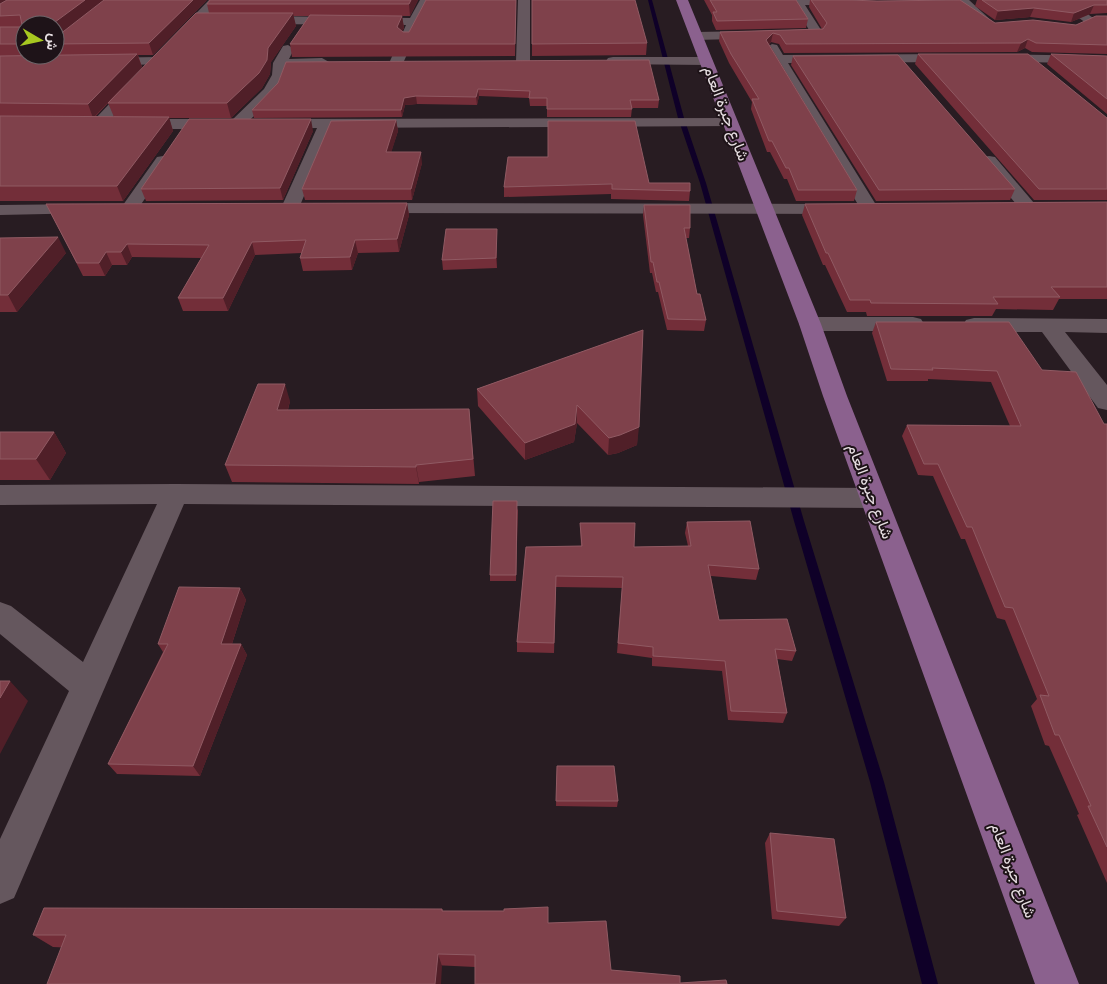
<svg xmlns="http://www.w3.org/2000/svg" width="1107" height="984" font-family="'Space Grotesk',Vazirmatn,sans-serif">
<rect width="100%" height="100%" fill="#281c22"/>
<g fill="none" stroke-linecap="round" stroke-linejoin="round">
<path fill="#0f0028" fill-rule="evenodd" d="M 648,0 L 652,0 L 684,118 L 706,183 L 804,521 L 884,782 L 938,984 L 922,984 L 870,782 L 794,521 L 700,183 L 678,118 Z"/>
<path fill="#65575e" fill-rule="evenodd" d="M 209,0 L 221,0 L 182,42 L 174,42 L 172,39 L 174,36 Z
M 420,0 L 432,0 L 404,61 L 397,65 L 390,61 L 406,25 L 258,24 L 252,20 L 258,16 L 410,18 Z
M 518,0 L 530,0 L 530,61 L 523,65 L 516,61 Z
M 792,0 L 850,0 L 854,3 L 848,6 L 805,5 L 823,33 L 817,37 L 696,40 L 690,36 L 696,32 L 809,30 Z
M 956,0 L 969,0 L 996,25 L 998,28 L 996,31 L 988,31 Z
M 1054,0 L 1068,0 L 1096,20 L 1090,24 L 1086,23 Z
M 772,44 L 777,45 L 783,55 L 953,54 L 960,58 L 953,62 L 788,63 L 878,208 L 875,212 L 869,213 L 863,212 L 860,208 L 766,48 Z
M 288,45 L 294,49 L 289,59 L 322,58 L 329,62 L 322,66 L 286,67 C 285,92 259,111 242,127 L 237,129 L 230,126 L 224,129 L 134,129 L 129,127 L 126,124 L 129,121 L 134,119 L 224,119 L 230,122 L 264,89 L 272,75 L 273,63 L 283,46 Z
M 994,54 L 1107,56 L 1107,64 L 989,61 L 987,58 L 989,55 Z
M 157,57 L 162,58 L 164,61 L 162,64 L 101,66 L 94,62 L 101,58 Z
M 613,57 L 706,57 L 713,61 L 706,65 L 608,64 L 606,61 L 608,58 Z
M 137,79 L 144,83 L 142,86 L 103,127 L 93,127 L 90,124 L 93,121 L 132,80 Z
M 730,118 L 735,120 L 738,123 L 735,126 L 332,128 L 299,208 L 296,212 L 290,213 L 284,212 L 281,208 L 317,128 L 274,129 L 269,127 L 266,124 L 269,121 L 274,119 Z
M 163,156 L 169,157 L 171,161 L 135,213 L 129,214 L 123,213 L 120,209 L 123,205 L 157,157 Z
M 989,156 L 995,157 L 1034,203 L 1037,207 L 1034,211 L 1028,212 L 1022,211 L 983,165 L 981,161 L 983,157 Z
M 371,203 L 841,204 L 847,205 L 850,209 L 847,213 L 841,214 L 371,213 L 365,212 L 362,208 L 365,204 Z
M 86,204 L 92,205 L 95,209 L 92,213 L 0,215 L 0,205 Z
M 810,317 L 913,317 L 921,319 L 924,324 L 921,329 L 913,331 L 810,331 L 802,329 L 799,324 L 802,319 Z
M 974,318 L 1107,319 L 1107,333 L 1065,332 L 1107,385 L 1107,410 L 1098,408 L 1042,332 L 974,332 L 966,330 L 963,325 L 966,320 Z
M 175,484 L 873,488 L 883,491 L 887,498 L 883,505 L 873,508 L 184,504 L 14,898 L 0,904 L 0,839 L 69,691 L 0,634 L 0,602 L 11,606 L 83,662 L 157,504 L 0,505 L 0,485 Z"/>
<path fill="#8b618e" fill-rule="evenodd" d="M 676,0 L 688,0 L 821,324 L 847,396 L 1079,984 L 1035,984 L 823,396 L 799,324 Z"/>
</g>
<path fill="#732e39" d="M 0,0 L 104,0 L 25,25 L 25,55 L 55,55 L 55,38 L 207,0 L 153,55 L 138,55 L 142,67 L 95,117 L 114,117 L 108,103 L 209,13 L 207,4 L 210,0 L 418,0 L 410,16 L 402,16 L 404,28 L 402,31 L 403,32 L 409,32 L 426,0 L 516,0 L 515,56 L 292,57 L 290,44 L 309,16 L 293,16 L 296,26 L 271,62 L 270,74 L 262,88 L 231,118 L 169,118 L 173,131 L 123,201 L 0,201 Z
M 532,0 L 647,43 L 646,55 L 532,56 Z
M 704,0 L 796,0 L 808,19 L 806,28 L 716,30 L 712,21 L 712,15 Z
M 810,0 L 849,0 L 995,23 L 1076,25 L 1107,16 L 1107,54 L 1032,52 L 1025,48 L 1017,52 L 784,53 L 779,44 L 771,42 L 769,44 L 857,190 L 854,201 L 796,201 L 787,179 L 784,179 L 770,152 L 767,152 L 751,109 L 752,102 L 729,63 L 719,41 L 720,32 L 822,29 L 809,7 Z
M 977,0 L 1107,0 L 1107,13 L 1090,14 L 1071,22 L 1030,17 L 995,20 L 975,6 Z
M 918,54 L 1107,118 L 1107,200 L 1034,200 L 915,64 Z
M 1051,54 L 1107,56 L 1107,114 L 1047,64 Z
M 793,56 L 1015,189 L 1010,200 L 876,201 L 791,65 Z
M 286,62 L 659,100 L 658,108 L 632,108 L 631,117 L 547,117 L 547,106 L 530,106 L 529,98 L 479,96 L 477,105 L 417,104 L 405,105 L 402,117 L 254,118 L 252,110 L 278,83 Z
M 396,120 L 398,131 L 391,152 L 422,163 L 412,200 L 305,200 L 302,189 Z
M 313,131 L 283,200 L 146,201 L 141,189 Z
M 649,183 L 690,191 L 689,201 L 611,199 L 611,194 L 504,197 L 504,187 Z
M 1107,202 L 1107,299 L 1059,299 L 1053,310 L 996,309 L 992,316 L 867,316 L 866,312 L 847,312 L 825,265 L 823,265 L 802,215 L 805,204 Z
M 407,203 L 409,215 L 399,252 L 358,253 L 352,270 L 303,271 L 300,258 L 302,253 L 255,255 L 228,311 L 183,311 L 178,298 L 201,258 L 132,257 L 127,265 L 112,265 L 105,276 L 83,276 L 46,204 Z
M 644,205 L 690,228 L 689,238 L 686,238 L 697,294 L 706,320 L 704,331 L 667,330 L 658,292 L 656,292 L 652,273 L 650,273 L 643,215 Z
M 497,229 L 497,268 L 443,270 L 442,260 Z
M 0,238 L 66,253 L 17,312 L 0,312 Z
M 876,322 L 1042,370 L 1104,424 L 1107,424 L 1107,883 L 1077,815 L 1079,814 L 1049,746 L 1045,745 L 1031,706 L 1037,699 L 1005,620 L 997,618 L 965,539 L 961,539 L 933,476 L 918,475 L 902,436 L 907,425 L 1010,426 L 991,382 L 928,379 L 928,381 L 887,381 L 872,333 Z
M 643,330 L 637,445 L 618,453 L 608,455 L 577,423 L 574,442 L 525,460 L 478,406 L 477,389 Z
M 290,401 L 288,410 L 469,409 L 475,476 L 419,482 L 419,484 L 232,482 L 225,465 Z
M 0,432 L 54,432 L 66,453 L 50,480 L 0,480 Z
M 518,508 L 516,581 L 490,581 L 490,575 Z
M 687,522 L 759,569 L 756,580 L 711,576 L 719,620 L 796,651 L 792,661 L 777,659 L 787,713 L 783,723 L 728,720 L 722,671 L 652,666 L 652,658 L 617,653 L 622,588 L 556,587 L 554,653 L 517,652 L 517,642 L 526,547 L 581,546 L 580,523 L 634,547 L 688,546 L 685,533 Z
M 240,588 L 246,600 L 232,644 L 241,644 L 247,655 L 200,776 L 117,774 L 108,764 L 163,652 L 158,644 Z
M 557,766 L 618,801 L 617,807 L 556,806 Z
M 770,833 L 846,918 L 839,926 L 772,919 L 765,843 Z
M 442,909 L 443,911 L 548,923 L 611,970 L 680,983 L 727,984 L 475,984 L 475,967 L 53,947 L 33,935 Z"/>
<path fill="#501f28" d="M 0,0 L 12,0 L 0,7 Z
M 85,0 L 104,0 L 55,38 L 55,25 L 51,25 Z
M 193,0 L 207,0 L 153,55 L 149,43 Z
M 411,0 L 418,0 L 410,16 L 409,4 Z
M 1094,5 L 1090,14 L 1071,22 L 1074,13 Z
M 1034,8 L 1030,17 L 995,20 L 998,11 Z
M 293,13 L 296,26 L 271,62 L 270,74 L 262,88 L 231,118 L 227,103 L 268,48 Z
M 402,16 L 404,28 L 398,39 L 397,27 Z
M 773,33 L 771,42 L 764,49 L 766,40 Z
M 1028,39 L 1025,48 L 1017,52 L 1021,43 Z
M 137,54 L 142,67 L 93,118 L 88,104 Z
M 478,89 L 479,96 L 477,105 L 476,97 Z
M 416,96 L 417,104 L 405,105 L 402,117 L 401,110 L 404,98 Z
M 169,117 L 173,131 L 123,201 L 117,186 Z
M 311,119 L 313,131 L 283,200 L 280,188 Z
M 396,120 L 398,131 L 388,163 L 386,152 Z
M 421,152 L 422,163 L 412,200 L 411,189 Z
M 407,203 L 409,215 L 399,252 L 397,239 Z
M 497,229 L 497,268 L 496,258 Z
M 58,237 L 66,253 L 17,312 L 8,295 Z
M 355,240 L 358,253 L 352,270 L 350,257 Z
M 252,242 L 255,255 L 228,311 L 223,298 Z
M 127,244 L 132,257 L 127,265 L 121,252 Z
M 106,252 L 112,265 L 105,276 L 99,263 Z
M 285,384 L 290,401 L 283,427 L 277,410 Z
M 577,405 L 577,423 L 574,442 L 525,460 L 525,443 Z
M 639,427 L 637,445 L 618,453 L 608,455 L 609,438 Z
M 54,432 L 66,453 L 50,480 L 36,459 Z
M 416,465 L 419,482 L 419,484 L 416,467 Z
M 240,588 L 246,600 L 228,656 L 221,644 Z
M 241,644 L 247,655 L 200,776 L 193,766 Z
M 10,681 L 28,701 L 0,754 L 0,698 Z
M 438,954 L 442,966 L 441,984 L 435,984 Z"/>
<path fill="#7f414b" stroke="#905a63" d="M 7,0 L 85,0 L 51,25 L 25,25 L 25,44 L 0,44 L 0,27 L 20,27 L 22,25 L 20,15 L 0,16 L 0,4 Z
M 104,0 L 193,0 L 149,43 L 55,44 L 55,38 Z
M 210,0 L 411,0 L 409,4 L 207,4 Z
M 426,0 L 516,0 L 515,44 L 290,44 L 310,15 L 402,16 L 397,27 L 403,32 L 409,32 Z
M 532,0 L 635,0 L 647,43 L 532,44 Z
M 710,0 L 796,0 L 808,19 L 717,21 L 713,12 L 717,12 Z
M 811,0 L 848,0 L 877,1 L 960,0 L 995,23 L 1033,20 L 1076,25 L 1096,16 L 1107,16 L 1107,45 L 1036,43 L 1028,39 L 1021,43 L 786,44 L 780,35 L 773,33 L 766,40 L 857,190 L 798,190 L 789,168 L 786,168 L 772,141 L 769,141 L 752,99 L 759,99 L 731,54 L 720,32 L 823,29 L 827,23 Z
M 982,0 L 1107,0 L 1107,5 L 1094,5 L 1074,13 L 1034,8 L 998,11 Z
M 196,13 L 293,13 L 268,48 L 267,60 L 259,73 L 227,103 L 108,103 Z
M 137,54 L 88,104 L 0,103 L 0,56 Z
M 918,54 L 1028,54 L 1107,118 L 1107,189 L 1039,189 Z
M 1051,54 L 1107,56 L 1107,99 Z
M 898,55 L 1015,189 L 879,190 L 793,56 Z
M 649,60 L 659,100 L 630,100 L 632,109 L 547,109 L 547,98 L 529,98 L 530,91 L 478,89 L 476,97 L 416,96 L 404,98 L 401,110 L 252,110 L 278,83 L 286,62 Z
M 0,116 L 169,117 L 117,186 L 0,186 Z
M 189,119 L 311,119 L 280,188 L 141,189 Z
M 396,120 L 386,152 L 421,152 L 411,189 L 302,189 L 331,121 Z
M 548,121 L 635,121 L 649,183 L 690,183 L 690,191 L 612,189 L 612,184 L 504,187 L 508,157 L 548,157 Z
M 1107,202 L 1107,287 L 1051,287 L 1060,297 L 993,297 L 998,304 L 871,303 L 870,300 L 850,300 L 828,253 L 826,253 L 805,204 Z
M 407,203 L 397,239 L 355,240 L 350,257 L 300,258 L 306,240 L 252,242 L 223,298 L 178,298 L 209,245 L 127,244 L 121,252 L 106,252 L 99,263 L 77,263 L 46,204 Z
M 644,205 L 690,205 L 690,228 L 684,228 L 697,294 L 700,294 L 706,320 L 668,319 L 659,282 L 657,282 L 653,262 L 651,262 Z
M 446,229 L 497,229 L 496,258 L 442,260 Z
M 58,237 L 8,295 L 0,295 L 0,238 Z
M 876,322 L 1009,322 L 1042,370 L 1076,372 L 1104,424 L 1107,424 L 1107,847 L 1088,806 L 1091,806 L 1059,735 L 1055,735 L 1040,695 L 1049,696 L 1013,608 L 1005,607 L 972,527 L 967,527 L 938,464 L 924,464 L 907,425 L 1021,426 L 997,371 L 932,368 L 933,370 L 891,369 Z
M 643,330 L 639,427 L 620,435 L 609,438 L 577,405 L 575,424 L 525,443 L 477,389 Z
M 258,384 L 285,384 L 277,410 L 469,409 L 473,459 L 416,465 L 416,467 L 225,465 Z
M 0,432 L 54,432 L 36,459 L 0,459 Z
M 493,501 L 517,501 L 516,575 L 490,575 Z
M 750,521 L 759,569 L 708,565 L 719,620 L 787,619 L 796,651 L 775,649 L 787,713 L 731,711 L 725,661 L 653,656 L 653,647 L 618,643 L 623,577 L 556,576 L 554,643 L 517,642 L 526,547 L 582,546 L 580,523 L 635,523 L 634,547 L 691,546 L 687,522 Z
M 179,587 L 240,588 L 221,644 L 241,644 L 193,766 L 108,764 L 168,644 L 158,644 Z
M 0,681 L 10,681 L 0,698 Z
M 557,766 L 614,766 L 618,801 L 556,801 Z
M 770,833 L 834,839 L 846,918 L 777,911 Z
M 548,907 L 548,923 L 606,921 L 611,970 L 680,976 L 680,983 L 726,980 L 727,984 L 475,984 L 475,955 L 438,954 L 435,984 L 47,984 L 66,935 L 33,935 L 44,908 L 442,909 L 442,911 L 504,911 L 504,909 Z"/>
<g text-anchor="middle" stroke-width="4" stroke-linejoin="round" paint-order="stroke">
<g font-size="16" fill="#e7dfe2" stroke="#1e1318">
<text transform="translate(727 113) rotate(69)" y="6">شارع جبرة العام</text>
<text transform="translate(871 491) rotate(69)" y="6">شارع جبرة العام</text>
<text transform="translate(1014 870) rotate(69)" y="6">شارع جبرة العام</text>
</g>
</g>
<g transform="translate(40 40) rotate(99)"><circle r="24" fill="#1e1318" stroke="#6e6569"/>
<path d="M0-4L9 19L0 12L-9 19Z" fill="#a7c820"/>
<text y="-8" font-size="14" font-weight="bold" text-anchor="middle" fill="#e7dfe2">ش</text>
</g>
</svg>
